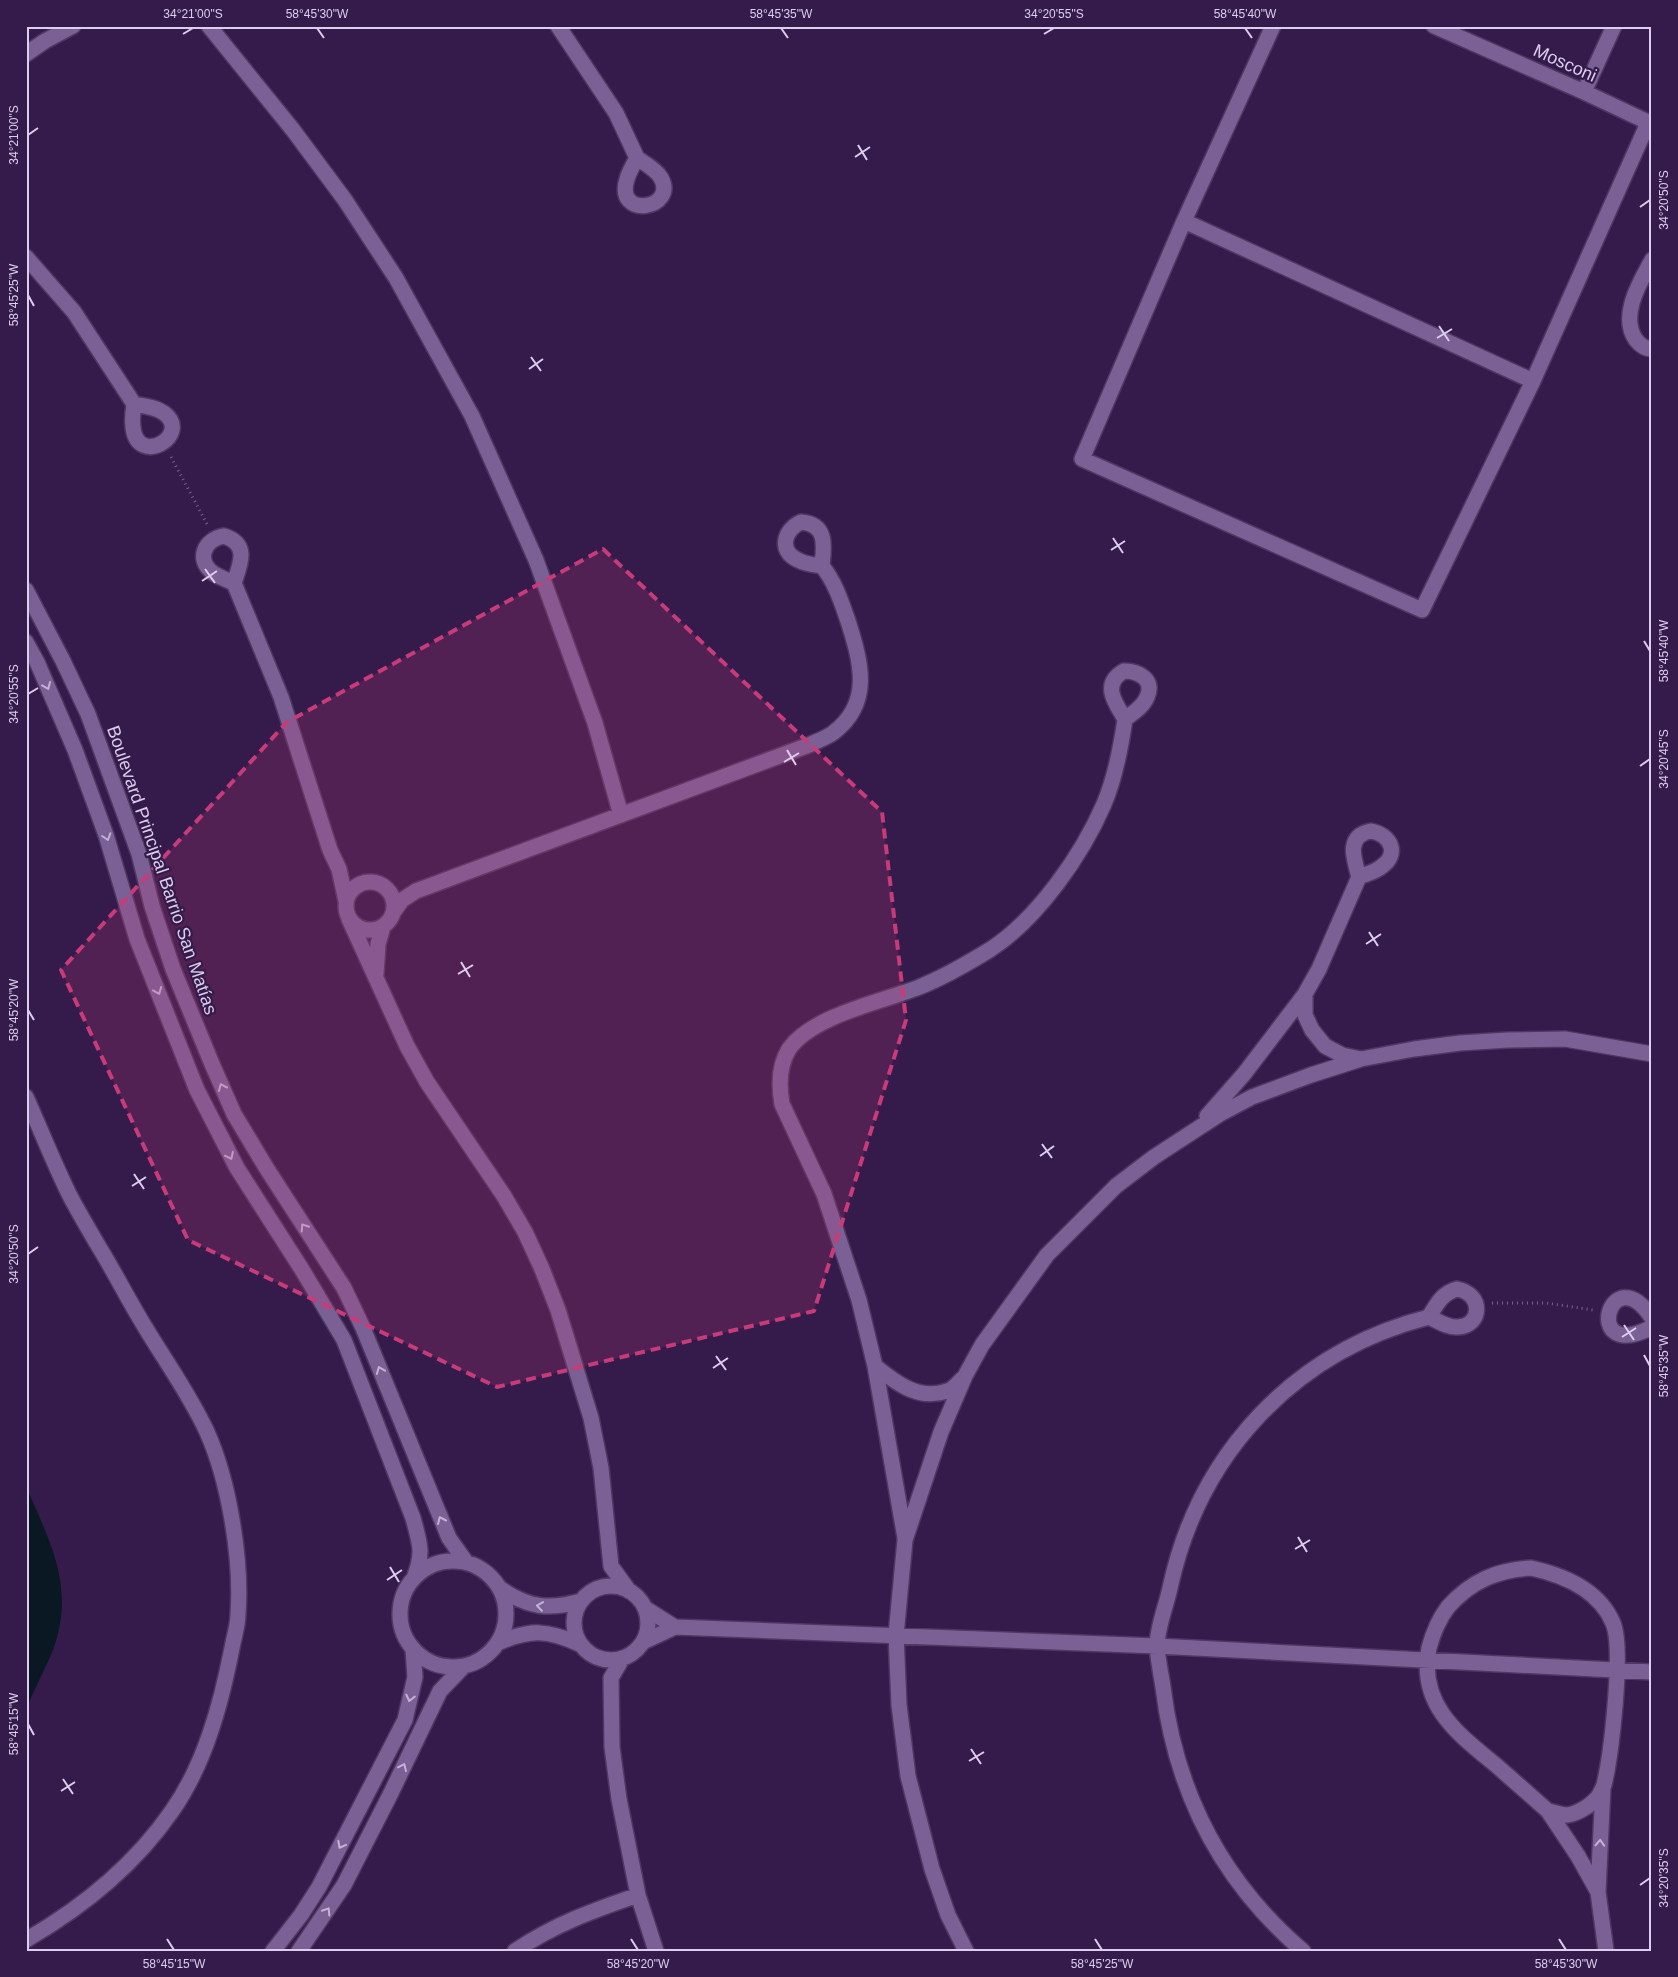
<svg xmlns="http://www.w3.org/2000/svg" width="1678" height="1977" font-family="Helvetica,sans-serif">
<rect width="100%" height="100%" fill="#351b4b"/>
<path fill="#0a1824" d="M 26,1486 C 50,1543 76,1586 53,1650 C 45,1670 34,1689 26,1709 Z"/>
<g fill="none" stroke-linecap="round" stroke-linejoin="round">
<g stroke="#4e3760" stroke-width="18">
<path id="street" d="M 209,26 L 293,130 L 345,200 L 396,278 L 472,416 L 536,560 L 595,723 L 621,815
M 558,26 L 616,113 L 637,158
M 1273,26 L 1184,221 L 1082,459 L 1422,610 L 1533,381 L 1648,123
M 1434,26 L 1584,92 L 1652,124
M 26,54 L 45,41 L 73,26
M 1584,92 L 1614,26
M 637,158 C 645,164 656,169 661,178 C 678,209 614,220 627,179 C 629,172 633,165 637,158 Z
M 1184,221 L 1533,381
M 26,257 L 74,312 L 134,404
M 1652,260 C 1640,282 1619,316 1636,340 C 1640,345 1645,349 1652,349
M 134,404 C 144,406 156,407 164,413 C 193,435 137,468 133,427 C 132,420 133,411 134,404 Z
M 801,522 C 828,524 824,547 822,566 C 814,565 805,564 798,560 C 778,551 784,530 801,522 Z
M 224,536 C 250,544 240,565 234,583 C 227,580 219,577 213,573 C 195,559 205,539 224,536 Z
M 234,583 L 281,697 L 330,850 L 339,869 L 346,901
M 26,590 L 63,661 L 88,714 L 139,854 L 152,906 L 173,969 L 212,1064 L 234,1114 L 267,1169 L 344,1288 L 363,1328 L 449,1538 L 466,1562
M 26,642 L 37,662 L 75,750 L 106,835 L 137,939 L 197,1090 L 237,1168 L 301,1268 L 344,1340 L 413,1518 C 420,1544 424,1552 414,1578
M 1124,671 C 1139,671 1155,680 1147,697 C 1143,707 1133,713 1125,719 C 1115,703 1101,684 1124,671 Z
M 1371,831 C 1391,835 1400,854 1381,867 C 1375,872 1366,874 1359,877 C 1354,859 1345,836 1371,831 Z
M346 906a24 24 0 1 1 48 0a24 24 0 1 1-48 0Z
M 394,911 L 402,900 L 416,891 L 809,745 C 817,741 826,738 833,733 C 873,703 861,662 848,621 C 841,601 835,582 822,566
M 349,919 L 407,1046 L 427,1082 L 504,1196 L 525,1232 L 542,1269 L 558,1310 L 591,1418 L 601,1468 L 611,1566 L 629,1591
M 376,974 L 378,944 L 383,927
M 1305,994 L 1305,1015 L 1312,1030 L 1325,1046 L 1342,1055 L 1361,1059
M 26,1097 C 41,1130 54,1164 70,1196 C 79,1213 89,1230 99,1247 C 115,1273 129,1301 145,1327 C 166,1362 190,1395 207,1432 C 229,1481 242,1560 238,1614 C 238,1625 234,1637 232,1648 C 221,1704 205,1764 172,1811 C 134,1866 83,1907 26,1940
M 1207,1116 L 1244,1074 L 1305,994 L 1319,969 L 1359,877
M 1457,1289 C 1484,1294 1482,1326 1458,1327 C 1448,1328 1438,1321 1429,1317 C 1436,1305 1442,1293 1457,1289 Z
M 1652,1318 C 1610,1254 1580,1365 1652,1327
M 875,1366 C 896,1383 919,1401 947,1391 C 953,1390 958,1383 962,1379
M 905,1538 L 875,1366 L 859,1300 L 824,1194 L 782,1104 C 779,1087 779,1065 789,1049 C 812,1016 880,1002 917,988 C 940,979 970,962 991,949 C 1038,918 1082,855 1104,804 C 1115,778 1121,747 1125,719
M400 1614a53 53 0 1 1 106 0a53 53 0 1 1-106 0Z
M 1531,1568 C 1563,1575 1599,1590 1613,1623 C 1624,1649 1611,1756 1604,1785 C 1602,1790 1598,1798 1594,1801 C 1588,1807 1576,1814 1567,1815 C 1561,1815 1554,1812 1548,1811 C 1531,1796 1514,1781 1497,1766 C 1458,1734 1418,1705 1429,1648 C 1433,1633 1438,1620 1448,1607 C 1471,1581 1497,1570 1531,1568 Z
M574 1623a37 37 0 1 1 74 0a37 37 0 1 1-74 0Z
M 501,1589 C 529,1608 549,1610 581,1601
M 645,1608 L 675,1627
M 500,1642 C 531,1629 548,1630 579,1644
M 643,1642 L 675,1627 L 1157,1646 L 1652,1672
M 622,1659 L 611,1678 L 612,1747 L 619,1799 L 638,1895 L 656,1951
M 1603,1788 L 1598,1892 L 1606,1951
M 1548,1811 L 1578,1856 L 1598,1892
M 273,1951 L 301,1915 L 319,1887 L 405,1720 L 415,1677 L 413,1650
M 299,1951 L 344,1885 L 391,1793 L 440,1691 L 463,1667
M 515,1951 C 555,1924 592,1911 638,1895
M 966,1951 L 948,1915 L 932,1869 L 908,1776 L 899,1705 L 896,1635 L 905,1540 L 941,1432 L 965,1376 L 982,1345 L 1047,1255 L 1116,1186 L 1154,1157 L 1220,1114 L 1252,1097 L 1311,1075 L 1361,1059 L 1414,1049 L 1460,1043 L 1508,1040 L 1565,1039 L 1652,1054
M 1303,1951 C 1221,1881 1176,1793 1163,1687 C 1161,1674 1158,1660 1157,1647 C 1157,1627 1166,1607 1170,1588 C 1199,1453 1295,1351 1429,1317"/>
</g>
<path stroke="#77618a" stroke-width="3" stroke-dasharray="1 4" stroke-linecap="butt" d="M 171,457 L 207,524
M 1492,1303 L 1546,1303 L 1593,1310"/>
<use href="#street" stroke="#7b6096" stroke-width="15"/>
</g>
<defs><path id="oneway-chevron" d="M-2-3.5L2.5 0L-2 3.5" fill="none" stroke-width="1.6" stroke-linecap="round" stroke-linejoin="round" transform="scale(1.25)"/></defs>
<g stroke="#c4b2d6">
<use href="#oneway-chevron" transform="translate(47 686) rotate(67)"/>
<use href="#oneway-chevron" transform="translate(107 837) rotate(72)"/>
<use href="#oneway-chevron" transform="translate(158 991) rotate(68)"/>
<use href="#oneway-chevron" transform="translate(222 1087) rotate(-114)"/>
<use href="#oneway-chevron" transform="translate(230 1156) rotate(64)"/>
<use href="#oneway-chevron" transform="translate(304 1227) rotate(-123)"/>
<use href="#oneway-chevron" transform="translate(380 1370) rotate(-112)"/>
<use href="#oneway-chevron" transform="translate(441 1520) rotate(-114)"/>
<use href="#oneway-chevron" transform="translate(540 1606) rotate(-172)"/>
<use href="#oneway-chevron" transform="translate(410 1698) rotate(103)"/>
<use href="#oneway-chevron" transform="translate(403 1767) rotate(-65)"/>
<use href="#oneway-chevron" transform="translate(1600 1843) rotate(-87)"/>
<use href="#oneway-chevron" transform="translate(341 1845) rotate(118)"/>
<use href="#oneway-chevron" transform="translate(327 1911) rotate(-57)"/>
</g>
<path fill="#c73c78" fill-opacity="0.2" stroke="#c73c78" stroke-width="4" stroke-dasharray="10 6" stroke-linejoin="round" d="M 603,549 L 882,812 L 906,1020 L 814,1311 L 497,1387 L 188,1240 L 61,970 L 287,722 Z"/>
<path fill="none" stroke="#dcceec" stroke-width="2" d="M 317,28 L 324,38M 781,28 L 788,38M 1245,28 L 1252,38M 183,34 L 193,28M 1044,34 L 1054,28M 28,135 L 38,128M 858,145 L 867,160M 855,157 L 870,147M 1640,207 L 1650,200M 28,295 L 34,306M 1439,326 L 1449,341M 1437,338 L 1452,329M 531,357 L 541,371M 529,369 L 543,359M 1113,538 L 1123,553M 1111,550 L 1125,541M 205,569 L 215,583M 202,581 L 217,571M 1644,641 L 1650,651M 28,694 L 38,688M 787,750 L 796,765M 784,762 L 799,753M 1640,766 L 1650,759M 1369,932 L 1378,946M 1366,944 L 1381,934M 461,962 L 470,977M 458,974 L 473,965M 28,1010 L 34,1020M 1042,1144 L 1052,1158M 1040,1156 L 1054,1146M 134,1174 L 144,1189M 132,1186 L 146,1177M 28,1254 L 38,1247M 1624,1325 L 1634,1340M 1622,1337 L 1636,1328M 1644,1355 L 1650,1366M 716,1356 L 726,1370M 713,1368 L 728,1358M 1298,1537 L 1307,1552M 1295,1549 L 1310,1540M 390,1567 L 399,1582M 387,1580 L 402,1570M 28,1724 L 34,1735M 971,1749 L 981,1764M 969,1761 L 984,1752M 63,1779 L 73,1794M 61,1791 L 75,1782M 1640,1885 L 1650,1878M 167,1939 L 174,1950M 631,1939 L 638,1950M 1095,1939 L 1102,1950M 1559,1939 L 1566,1950"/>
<g text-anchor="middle" stroke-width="4.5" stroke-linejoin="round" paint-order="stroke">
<g font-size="18" fill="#dcceec" stroke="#351b4b">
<text transform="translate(1565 63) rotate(24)" y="6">Mosconi</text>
<text transform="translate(162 870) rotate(71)" y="6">Boulevard Principal Barrio San Matías</text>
</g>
</g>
<rect width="1678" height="1977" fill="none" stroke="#351b4b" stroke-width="55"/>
<rect x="28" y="28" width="1622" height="1922" fill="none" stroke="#dcceec" stroke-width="2"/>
<g font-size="12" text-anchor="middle" fill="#dcceec">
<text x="193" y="18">34°21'00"S</text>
<text x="317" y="18">58°45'30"W</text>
<text x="781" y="18">58°45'35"W</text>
<text x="1054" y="18">34°20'55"S</text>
<text x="1245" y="18">58°45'40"W</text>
<text transform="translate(14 135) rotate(-90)" y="4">34°21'00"S</text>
<text transform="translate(1664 200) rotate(-90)" y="4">34°20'50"S</text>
<text transform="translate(14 295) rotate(-90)" y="4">58°45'25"W</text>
<text transform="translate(1664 651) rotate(-90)" y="4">58°45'40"W</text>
<text transform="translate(14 694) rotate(-90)" y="4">34°20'55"S</text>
<text transform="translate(1664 759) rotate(-90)" y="4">34°20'45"S</text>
<text transform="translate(14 1010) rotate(-90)" y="4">58°45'20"W</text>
<text transform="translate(14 1254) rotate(-90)" y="4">34°20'50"S</text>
<text transform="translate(1664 1366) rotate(-90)" y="4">58°45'35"W</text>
<text transform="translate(14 1724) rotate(-90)" y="4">58°45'15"W</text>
<text transform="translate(1664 1878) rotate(-90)" y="4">34°20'35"S</text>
<text x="174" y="1968">58°45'15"W</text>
<text x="638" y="1968">58°45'20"W</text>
<text x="1102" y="1968">58°45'25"W</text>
<text x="1566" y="1968">58°45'30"W</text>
</g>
</svg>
